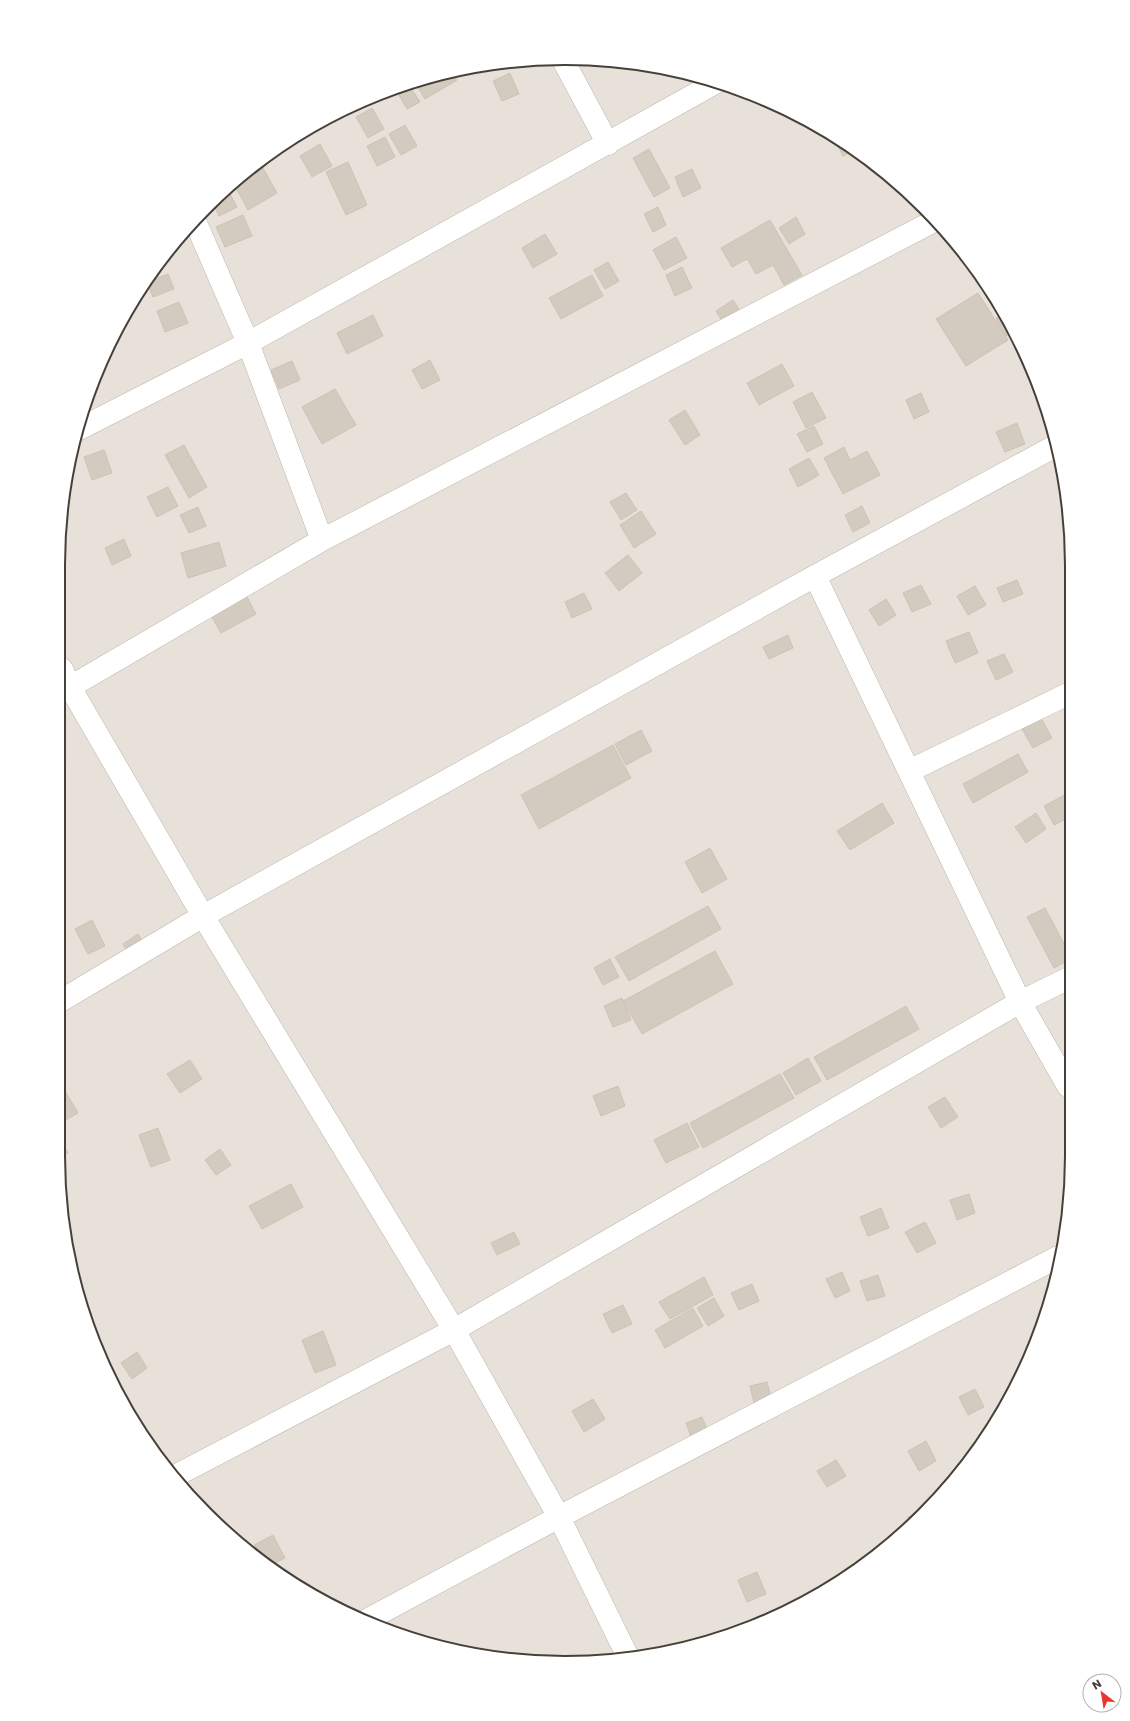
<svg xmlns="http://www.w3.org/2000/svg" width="1130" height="1721" font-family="Poppins,sans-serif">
<rect width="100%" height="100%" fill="#f4f0ea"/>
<path fill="#e7e1d9" d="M 532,59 L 631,62 L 728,85 L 818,126 L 899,184 L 967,257 L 1020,341 L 1055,434 L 1071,532 L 1068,1222 L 1033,1350 L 987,1437 L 946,1490 L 846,1578 L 789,1611 L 696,1646 L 565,1663 L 466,1653 L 402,1636 L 312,1595 L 256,1558 L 206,1514 L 144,1438 L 85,1319 L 62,1222 L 62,499 L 75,434 L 110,341 L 184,231 L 256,163 L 341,110 L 434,75 Z"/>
<path fill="#d4cbc0" stroke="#cfc2b4" d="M 453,72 L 457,80 L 425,99 L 415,82 L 434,75 Z
M 510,73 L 519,94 L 502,101 L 493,81 Z
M 409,85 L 420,102 L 407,109 L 396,90 Z
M 372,108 L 384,129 L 368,138 L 356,117 Z
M 405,125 L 417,146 L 401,155 L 389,134 Z
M 833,136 L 853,151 L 843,156 Z
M 385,137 L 395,157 L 377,166 L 367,146 Z
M 320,144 L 332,166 L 312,177 L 300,156 Z
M 649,149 L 670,188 L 654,197 L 633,158 Z
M 259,161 L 277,193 L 248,210 L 234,184 Z
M 348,162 L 367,205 L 346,215 L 326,172 Z
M 692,169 L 701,188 L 683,197 L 675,177 Z
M 228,190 L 237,207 L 219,216 L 213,204 Z
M 658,207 L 666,225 L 653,232 L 644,214 Z
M 243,215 L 252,236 L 225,247 L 216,227 Z
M 796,217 L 805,234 L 789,244 L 779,228 Z
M 770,220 L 802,275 L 784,285 L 773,265 L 756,274 L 747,259 L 732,267 L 721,248 Z
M 545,234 L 557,254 L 533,268 L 522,248 Z
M 676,237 L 687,258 L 664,270 L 653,250 Z
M 608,262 L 619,281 L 605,289 L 594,270 Z
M 682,267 L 692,288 L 675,296 L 666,275 Z
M 168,274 L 174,289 L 153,297 L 148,284 L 150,281 Z
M 592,275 L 603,296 L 561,319 L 549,298 Z
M 978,293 L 1008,340 L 966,366 L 936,319 Z
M 733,300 L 750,327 L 732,337 L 716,311 Z
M 179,302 L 188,323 L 165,332 L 157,311 Z
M 1003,314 L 1014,331 L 1006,336 L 996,318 Z
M 373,315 L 383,336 L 347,354 L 337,333 Z
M 430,360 L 440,380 L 422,389 L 412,370 Z
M 292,361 L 300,380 L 279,389 L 271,370 Z
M 782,364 L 794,386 L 759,405 L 747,383 Z
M 335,389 L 356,425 L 322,444 L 302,407 Z
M 812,392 L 826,418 L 806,428 L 793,402 Z
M 921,393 L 929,412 L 914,419 L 906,400 Z
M 685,410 L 700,435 L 685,445 L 669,420 Z
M 1017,423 L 1025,444 L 1005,452 L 996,432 Z
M 814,426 L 823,444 L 807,452 L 797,434 Z
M 184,445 L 207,487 L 189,498 L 165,455 Z
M 844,447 L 850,460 L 867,451 L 880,475 L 843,494 L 824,458 Z
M 104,450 L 112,473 L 92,480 L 84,457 Z
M 809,458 L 819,475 L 798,487 L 789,469 Z
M 168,487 L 178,506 L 157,517 L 147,497 Z
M 626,493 L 637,510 L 621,520 L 610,502 Z
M 862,506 L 870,523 L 853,532 L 845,515 Z
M 198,507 L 206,526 L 189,533 L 180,515 Z
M 641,511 L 656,534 L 634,548 L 620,525 Z
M 124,539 L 131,556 L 112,565 L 105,548 Z
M 219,542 L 226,566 L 188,578 L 181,553 Z
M 628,555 L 642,573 L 619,591 L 605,573 Z
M 237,578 L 256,614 L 221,633 L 201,598 Z
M 1017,580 L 1023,594 L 1003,602 L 997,588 Z
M 921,585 L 931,604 L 912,612 L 903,593 Z
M 975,586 L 986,605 L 968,615 L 957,596 Z
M 584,593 L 592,609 L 572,618 L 565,602 Z
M 886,599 L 896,615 L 879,626 L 869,610 Z
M 969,632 L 978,653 L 955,663 L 946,641 Z
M 788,635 L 793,648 L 769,659 L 763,647 Z
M 1004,654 L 1013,672 L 996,680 L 987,661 Z
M 1041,718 L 1052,738 L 1033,748 L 1022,729 Z
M 641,730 L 652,751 L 626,765 L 615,744 Z
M 613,745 L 631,778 L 539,829 L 521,795 Z
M 1018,754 L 1028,772 L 973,803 L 963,784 Z
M 1070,792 L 1070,817 L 1054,825 L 1044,806 Z
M 882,803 L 894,823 L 850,850 L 837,831 Z
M 1036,813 L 1046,829 L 1026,843 L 1015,827 Z
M 710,848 L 727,879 L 702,893 L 685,862 Z
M 708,906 L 721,929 L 629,981 L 615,957 Z
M 1045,908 L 1069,953 L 1069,960 L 1054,968 L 1027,917 Z
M 92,920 L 105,946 L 88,954 L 75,929 Z
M 138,934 L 148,952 L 133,961 L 123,944 Z
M 715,951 L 733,984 L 642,1034 L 623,1001 Z
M 610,959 L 619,977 L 603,985 L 594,968 Z
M 622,998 L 631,1020 L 613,1027 L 604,1006 Z
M 906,1006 L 919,1029 L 827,1080 L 814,1057 Z
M 808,1058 L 821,1081 L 796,1095 L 783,1073 Z
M 190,1060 L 202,1079 L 180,1093 L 167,1074 Z
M 780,1074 L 794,1098 L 703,1148 L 690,1123 Z
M 62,1086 L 78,1113 L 62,1122 Z
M 618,1086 L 625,1106 L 601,1116 L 593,1096 Z
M 945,1097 L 958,1117 L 941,1128 L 928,1107 Z
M 687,1123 L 699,1147 L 666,1163 L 654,1140 Z
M 158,1128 L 170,1160 L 151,1167 L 139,1135 Z
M 62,1142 L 68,1153 L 62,1156 Z
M 220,1149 L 231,1165 L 216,1175 L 205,1160 Z
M 291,1184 L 303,1207 L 262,1229 L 249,1206 Z
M 969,1194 L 975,1213 L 957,1220 L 950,1200 Z
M 881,1208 L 889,1228 L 868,1236 L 860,1217 Z
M 925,1222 L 936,1243 L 917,1253 L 905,1232 Z
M 514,1232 L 520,1244 L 497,1255 L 491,1243 Z
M 842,1272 L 850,1291 L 835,1298 L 826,1279 Z
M 878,1275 L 885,1296 L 867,1301 L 860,1281 Z
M 704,1277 L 713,1295 L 670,1319 L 659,1302 Z
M 752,1284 L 759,1301 L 739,1310 L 731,1293 Z
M 714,1298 L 724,1316 L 708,1326 L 697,1308 Z
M 623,1305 L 632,1324 L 612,1333 L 603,1314 Z
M 693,1308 L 703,1326 L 665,1348 L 655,1330 Z
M 323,1331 L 336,1365 L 315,1373 L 302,1340 Z
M 137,1352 L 147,1368 L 132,1379 L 121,1363 Z
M 767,1382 L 773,1405 L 756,1411 L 750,1386 Z
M 975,1389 L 984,1407 L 968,1415 L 959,1397 Z
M 593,1399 L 605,1419 L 584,1432 L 572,1411 Z
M 702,1417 L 711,1438 L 694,1445 L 686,1423 Z
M 926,1441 L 936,1461 L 919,1471 L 908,1451 Z
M 836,1460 L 846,1476 L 827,1487 L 817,1471 Z
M 922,1512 L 910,1522 L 908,1517 Z
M 273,1535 L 285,1558 L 269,1566 L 263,1563 L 254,1545 Z
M 757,1572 L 766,1594 L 747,1602 L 738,1580 Z"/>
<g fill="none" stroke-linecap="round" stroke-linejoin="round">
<g stroke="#beb7ad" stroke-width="23">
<path id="minor" d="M 563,60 L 608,144
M 195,221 L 248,343 L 322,540
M 77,430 L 248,343 L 717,82
M 815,576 L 1020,1002 L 1068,1086
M 62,669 L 70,687 L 203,916 L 454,1330 L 559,1517 L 627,1655
M 70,687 L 322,540 L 934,221
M 909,771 L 1070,693
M 62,1000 L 203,916 L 815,576 L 1057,445
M 175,1476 L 454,1330 L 1020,1002 L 1069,978
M 367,1620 L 559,1517 L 1058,1257"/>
</g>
<use href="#minor" stroke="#fff" stroke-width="22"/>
</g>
<path d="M0 0H1130V1721H0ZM565 65H565A500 500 0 0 1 1065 565V1156A500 500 0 0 1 565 1656H565A500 500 0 0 1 65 1156V565A500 500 0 0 1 565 65Z" fill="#fff" fill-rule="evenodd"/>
<path fill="none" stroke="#474039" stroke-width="2" d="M565 65H565A500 500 0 0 1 1065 565V1156A500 500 0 0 1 565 1656H565A500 500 0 0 1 65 1156V565A500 500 0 0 1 565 65Z"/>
<g transform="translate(1102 1693) rotate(329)"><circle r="19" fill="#ffffff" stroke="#b5b3b0"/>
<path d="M0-3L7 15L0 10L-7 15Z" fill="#e8382d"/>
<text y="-6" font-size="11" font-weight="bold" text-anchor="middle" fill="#474039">N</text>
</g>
</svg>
